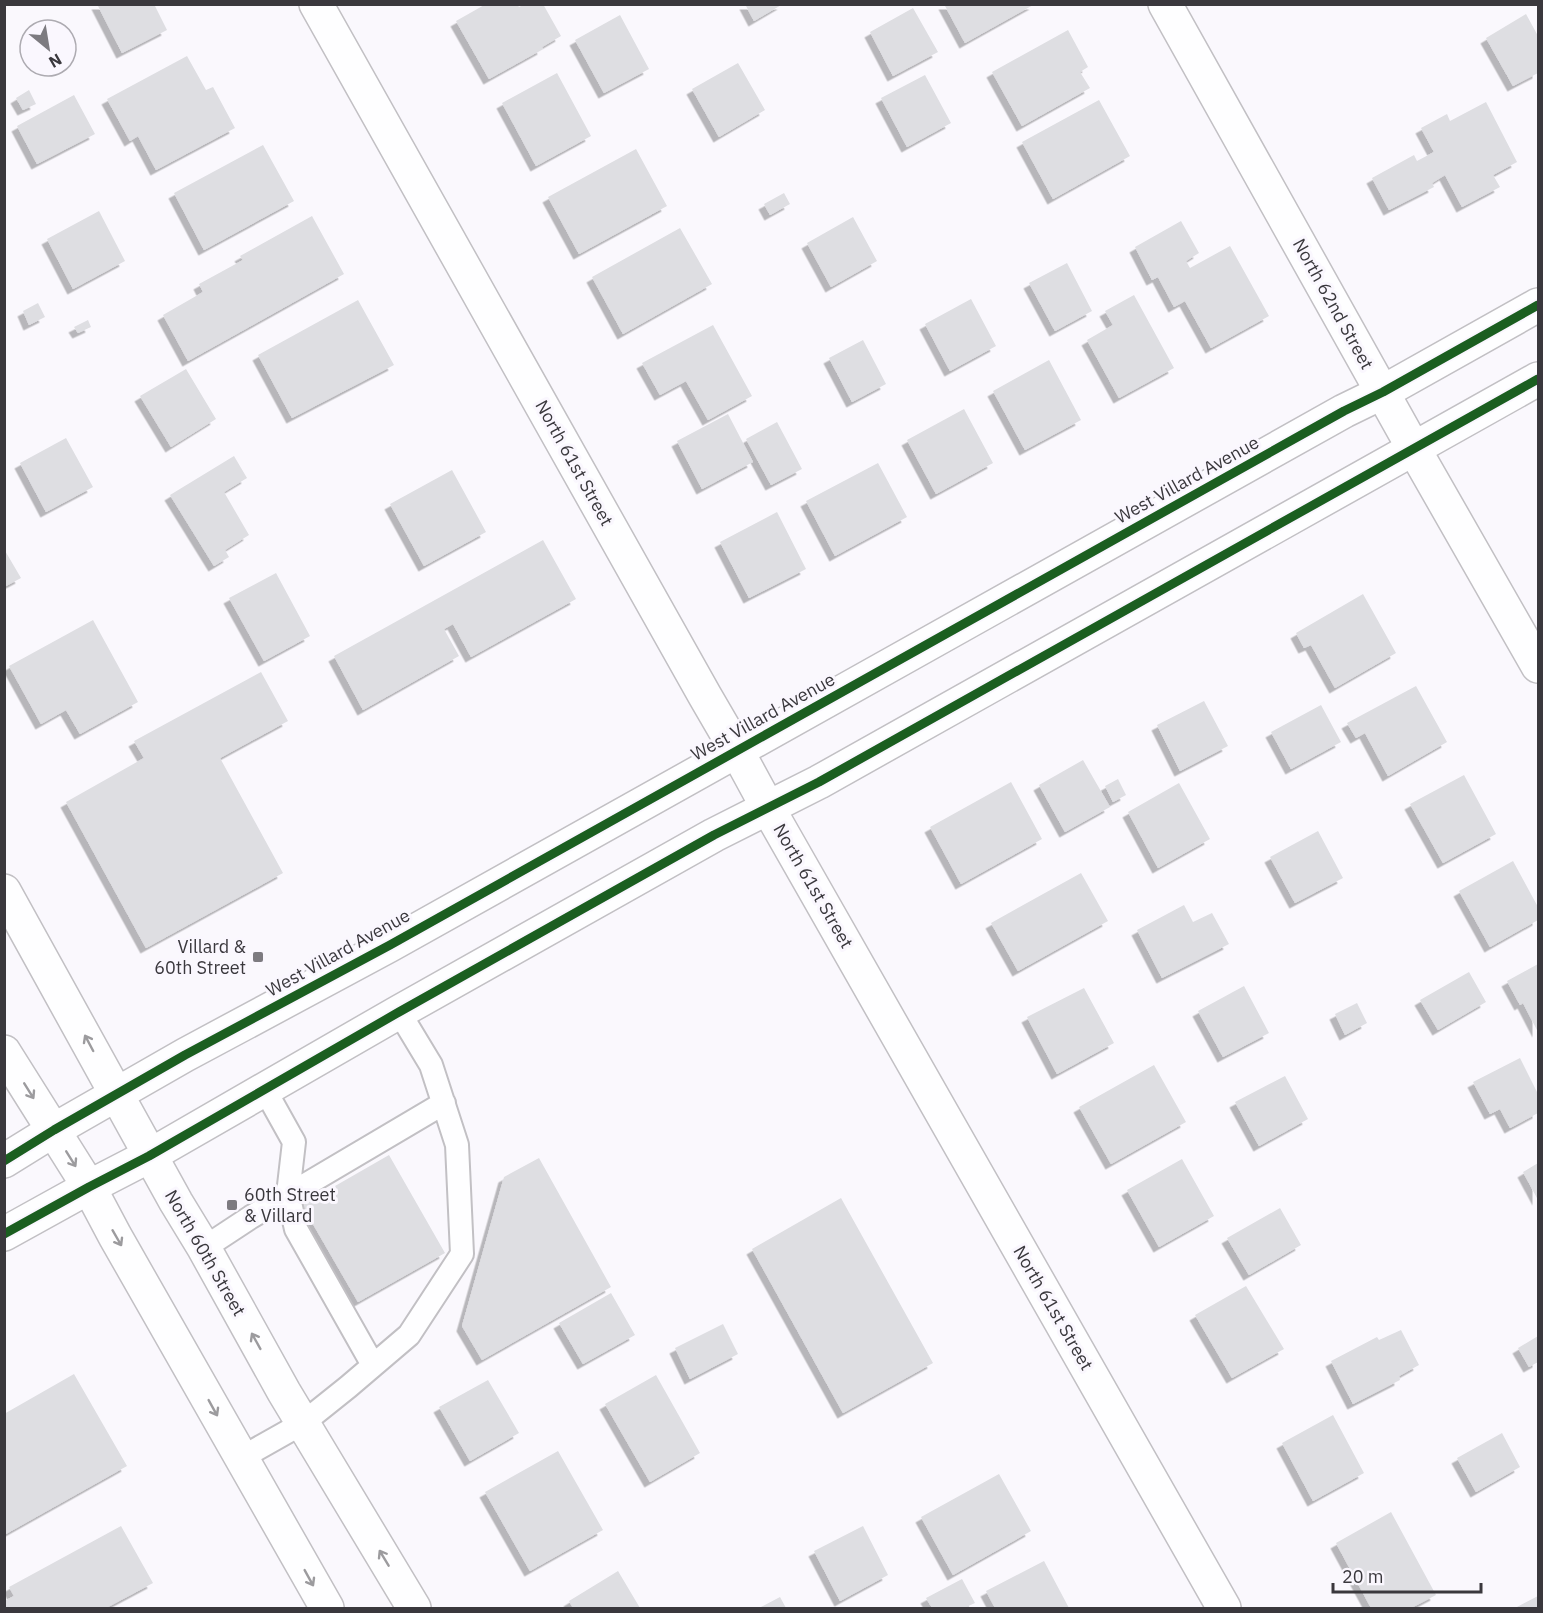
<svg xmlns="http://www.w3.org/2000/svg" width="1543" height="1613" font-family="'IBM Plex Sans',sans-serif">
<defs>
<filter id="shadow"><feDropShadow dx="-5.5" dy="5.5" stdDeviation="0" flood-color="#0004"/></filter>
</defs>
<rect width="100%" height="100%" fill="#faf8fd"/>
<path fill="#dedee2" filter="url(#shadow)" d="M 97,4 L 154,4 L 167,30 L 122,53 Z
M 486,4 L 517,4 L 519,7 L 525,4 L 543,4 L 561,36 L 542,47 L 543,49 L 489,79 L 456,21 Z
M 745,4 L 783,4 L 754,21 Z
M 944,4 L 1035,4 L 965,43 Z
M 913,8 L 938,52 L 893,76 L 870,32 Z
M 1526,14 L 1538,36 L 1538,73 L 1513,86 L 1486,38 Z
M 620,15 L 649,69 L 604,93 L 575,40 Z
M 1068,30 L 1088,67 L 1080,72 L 1090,88 L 1022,126 L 992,72 Z
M 187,56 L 206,90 L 213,87 L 235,128 L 156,170 L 138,136 L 130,141 L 107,99 Z
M 738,63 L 765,110 L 719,137 L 692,89 Z
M 557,73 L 591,136 L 536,166 L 502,103 Z
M 925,75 L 951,123 L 907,147 L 881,98 Z
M 29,90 L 36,104 L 23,110 L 16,98 Z
M 74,95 L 95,134 L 37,164 L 17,126 Z
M 1099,100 L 1130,156 L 1053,199 L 1022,142 Z
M 1486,102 L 1517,162 L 1493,175 L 1500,187 L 1462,207 L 1445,175 L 1432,183 L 1434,187 L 1389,210 L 1372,178 L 1414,155 L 1417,161 L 1434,152 L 1421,128 L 1447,114 L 1450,121 Z
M 263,145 L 294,201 L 204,250 L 174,193 Z
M 636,149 L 667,206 L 579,254 L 548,197 Z
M 784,193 L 790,204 L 770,215 L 764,204 Z
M 99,211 L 125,261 L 73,289 L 47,239 Z
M 312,216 L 344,274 L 188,361 L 163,315 L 203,292 L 199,284 L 243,260 L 240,256 Z
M 853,217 L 877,261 L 831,287 L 807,243 Z
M 1181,221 L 1199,253 L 1186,261 L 1190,268 L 1230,246 L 1269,316 L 1211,348 L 1185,301 L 1174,307 L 1158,277 L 1152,280 L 1135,247 Z
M 680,228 L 712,284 L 623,334 L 592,277 Z
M 1067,263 L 1092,311 L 1055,331 L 1029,283 Z
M 1134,295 L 1174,368 L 1119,398 L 1087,340 L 1113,325 L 1105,311 Z
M 971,299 L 996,346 L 950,371 L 925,324 Z
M 358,300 L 394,365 L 292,418 L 258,355 Z
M 38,303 L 45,317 L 29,325 L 23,311 Z
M 88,320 L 91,327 L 78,333 L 74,327 Z
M 713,325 L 752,396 L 708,420 L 686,381 L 660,395 L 642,363 Z
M 863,340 L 886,384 L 852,402 L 829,358 Z
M 1049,360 L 1081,420 L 1025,450 L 993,391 Z
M 186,369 L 216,419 L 171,447 L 140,396 Z
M 964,409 L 993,463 L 936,494 L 907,440 Z
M 728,414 L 753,462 L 702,489 L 677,441 Z
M 777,422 L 802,469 L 771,485 L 746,439 Z
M 66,438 L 93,487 L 46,512 L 20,463 Z
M 234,456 L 247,478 L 224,492 L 249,535 L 225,550 L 229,557 L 214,566 L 170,495 Z
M 878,463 L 907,517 L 835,556 L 806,501 Z
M 452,470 L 486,532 L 424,566 L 390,504 Z
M 777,512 L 806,569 L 749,598 L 720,542 Z
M 543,540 L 576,599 L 471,657 L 453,624 L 444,629 L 459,656 L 363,710 L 334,656 Z
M 4,549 L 21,578 L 4,587 Z
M 276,573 L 310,636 L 264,661 L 229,598 Z
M 1363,594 L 1396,653 L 1335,688 L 1311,645 L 1304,648 L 1296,633 Z
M 93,620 L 138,702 L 80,734 L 66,710 L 41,724 L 9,666 Z
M 261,672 L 288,721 L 220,758 L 283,873 L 146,948 L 66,802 L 144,758 L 134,741 Z
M 1416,686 L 1447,742 L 1388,776 L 1365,733 L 1356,738 L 1347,723 Z
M 1204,701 L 1228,746 L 1180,771 L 1157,725 Z
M 1321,705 L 1341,742 L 1291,769 L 1271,732 Z
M 1083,760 L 1110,807 L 1065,832 L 1039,785 Z
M 1464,775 L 1496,834 L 1443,863 L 1410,804 Z
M 1118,779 L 1126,795 L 1113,802 L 1105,786 Z
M 1011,782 L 1042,839 L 961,884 L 930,827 Z
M 1179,783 L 1210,839 L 1158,868 L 1128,812 Z
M 1318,831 L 1343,878 L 1295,903 L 1270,857 Z
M 1513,861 L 1538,907 L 1538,920 L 1490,947 L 1459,891 Z
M 1081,873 L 1108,921 L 1018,971 L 991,923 Z
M 1184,905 L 1193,922 L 1212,913 L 1229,944 L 1162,978 L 1137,930 Z
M 1538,964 L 1538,1032 L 1523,1003 L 1520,1005 L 1507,981 Z
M 1469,972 L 1486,1002 L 1438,1030 L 1420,1000 Z
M 1244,986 L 1269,1033 L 1223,1057 L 1198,1011 Z
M 1084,988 L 1114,1043 L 1057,1074 L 1027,1017 Z
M 1357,1003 L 1367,1023 L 1345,1035 L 1335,1014 Z
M 1520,1058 L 1538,1094 L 1538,1113 L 1510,1128 L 1500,1109 L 1490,1114 L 1473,1082 Z
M 1154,1065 L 1186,1122 L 1111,1164 L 1079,1107 Z
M 1285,1076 L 1308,1119 L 1259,1146 L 1235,1102 Z
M 389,1155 L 445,1253 L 358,1302 L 302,1205 Z
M 539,1158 L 611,1287 L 482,1360 L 462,1326 L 504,1177 Z
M 1182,1159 L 1214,1216 L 1159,1247 L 1127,1190 Z
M 1538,1163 L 1538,1200 L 1523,1172 Z
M 841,1198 L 933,1363 L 843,1413 L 752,1249 Z
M 1280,1208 L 1301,1245 L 1249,1275 L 1227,1238 Z
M 1246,1286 L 1284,1349 L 1232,1378 L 1195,1315 Z
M 611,1293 L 635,1335 L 583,1364 L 559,1323 Z
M 723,1324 L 738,1354 L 690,1379 L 675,1348 Z
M 1401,1330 L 1419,1365 L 1399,1376 L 1400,1380 L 1353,1404 L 1331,1361 L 1377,1337 L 1379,1340 Z
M 1538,1336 L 1538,1362 L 1529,1367 L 1518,1348 Z
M 74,1374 L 127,1466 L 4,1535 L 4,1414 Z
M 656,1375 L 700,1453 L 650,1482 L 605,1404 Z
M 488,1380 L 519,1433 L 470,1461 L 439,1407 Z
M 1333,1415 L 1364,1473 L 1313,1501 L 1282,1443 Z
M 1502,1433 L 1520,1467 L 1476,1492 L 1457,1458 Z
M 558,1451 L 603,1530 L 530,1571 L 485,1492 Z
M 999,1474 L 1031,1531 L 953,1575 L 921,1517 Z
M 1391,1512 L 1436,1595 L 1411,1608 L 1371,1608 L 1336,1543 Z
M 121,1526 L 153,1583 L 106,1608 L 4,1608 L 4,1601 L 14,1596 L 9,1587 Z
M 863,1526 L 888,1575 L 840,1601 L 814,1551 Z
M 1044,1561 L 1069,1608 L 995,1608 L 986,1591 Z
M 618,1571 L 640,1608 L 573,1608 L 569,1601 Z
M 962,1579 L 975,1603 L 964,1608 L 932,1608 L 926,1598 Z
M 1538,1596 L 1538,1608 L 1515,1608 Z
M 780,1597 L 786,1608 L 759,1608 Z"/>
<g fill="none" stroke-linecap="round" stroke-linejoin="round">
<g stroke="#c2c0c4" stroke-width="26">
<path id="service" d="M 265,1090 L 294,1142 L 288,1194 L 296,1229 L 373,1365
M 204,1248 L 251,1217 L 444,1103
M 241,1458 L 303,1423 L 348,1387 L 409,1335 L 462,1254 L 457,1145 L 431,1065 L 399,1012"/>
</g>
<g stroke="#c2c0c4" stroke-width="36">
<path id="minor" d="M 316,4 L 705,696 L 737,751 L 768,808 L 1224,1608
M 1165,4 L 1414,449 L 1538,666"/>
</g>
<g stroke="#c2c0c4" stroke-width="36">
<path id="tertiary" d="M 4,1161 L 54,1130 L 185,1055 L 390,945 L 1344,411 L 1383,392 L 1538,305
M 4,1234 L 89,1187 L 149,1156 L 399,1012 L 714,835 L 819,782 L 1538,379"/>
</g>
<g stroke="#c2c0c4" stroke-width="36">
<path id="secondary" d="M 4,891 L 176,1202 L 204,1248 L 284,1392 L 414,1608
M 4,1052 L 89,1187 L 115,1236 L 327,1608"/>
</g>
<use href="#service" stroke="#fefeff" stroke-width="22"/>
<use href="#minor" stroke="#fefeff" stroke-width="33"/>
<use href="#tertiary" stroke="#fefeff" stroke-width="33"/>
<use href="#secondary" stroke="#fefeff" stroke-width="33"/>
<g stroke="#faf7fe" stroke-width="13">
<path id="cycleway" d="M 4,1161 L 54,1130 L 185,1055 L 390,945 L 1344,411 L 1383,392 L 1538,305
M 4,1234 L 89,1187 L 149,1156 L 399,1012 L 714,835 L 819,782 L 1538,379"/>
</g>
<use href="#cycleway" stroke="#1b5e20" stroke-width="9"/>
</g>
<defs><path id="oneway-shaft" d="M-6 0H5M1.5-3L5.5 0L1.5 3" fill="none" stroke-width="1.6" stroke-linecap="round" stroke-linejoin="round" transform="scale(1.5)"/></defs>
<g stroke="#9c9b9e">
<use href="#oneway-shaft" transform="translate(89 1043) rotate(-118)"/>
<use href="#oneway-shaft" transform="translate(29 1091) rotate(58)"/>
<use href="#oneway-shaft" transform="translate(71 1159) rotate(58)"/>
<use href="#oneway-shaft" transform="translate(117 1238) rotate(60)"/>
<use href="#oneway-shaft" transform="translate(256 1341) rotate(-119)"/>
<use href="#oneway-shaft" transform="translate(213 1408) rotate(61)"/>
<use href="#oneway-shaft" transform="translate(384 1558) rotate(-121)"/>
<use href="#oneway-shaft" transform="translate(309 1578) rotate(61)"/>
</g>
<g fill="#7d7b80" stroke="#faf7fe" stroke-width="2">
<rect x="252" y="951" width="12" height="12" rx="3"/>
<rect x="226" y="1199" width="12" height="12" rx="3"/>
</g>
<g text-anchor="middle" stroke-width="6" stroke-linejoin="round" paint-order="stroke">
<g font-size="18" fill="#3a383d" stroke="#faf7fe">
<text transform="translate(1333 304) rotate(61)" y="6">North 62nd Street</text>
<text transform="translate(574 463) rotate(61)" y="6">North 61st Street</text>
<text transform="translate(1187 480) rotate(-29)" y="6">West Villard Avenue</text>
<text transform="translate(763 717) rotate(-29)" y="6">West Villard Avenue</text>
<text transform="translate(813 886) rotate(60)" y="6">North 61st Street</text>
<text transform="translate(338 953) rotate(-29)" y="6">West Villard Avenue</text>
<text transform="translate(205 1253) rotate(60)" y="6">North 60th Street</text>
<text transform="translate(1053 1308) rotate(60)" y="6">North 61st Street</text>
</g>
<g font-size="18" fill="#3a383d" stroke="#faf7fe" text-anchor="end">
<text x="246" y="953">Villard &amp;<tspan x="246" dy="21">60th Street</tspan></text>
<text x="244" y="1201" text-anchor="start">60th Street<tspan x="244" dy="21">&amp; Villard</tspan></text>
</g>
</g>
<rect width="1543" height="1613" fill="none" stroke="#3a383d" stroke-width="12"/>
<g transform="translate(48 48) rotate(150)"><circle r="28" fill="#faf7fe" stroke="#adabb1" stroke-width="1.5"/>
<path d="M0-4.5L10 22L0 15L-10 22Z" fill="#7d7b80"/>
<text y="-9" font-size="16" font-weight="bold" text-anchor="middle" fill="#3a383d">N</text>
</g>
<path d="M1333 1583v9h148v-9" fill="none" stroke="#3a383d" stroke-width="3"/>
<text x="1342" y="1583" font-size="18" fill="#3a383d" stroke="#faf7fe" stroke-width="4.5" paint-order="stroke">20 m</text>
</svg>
